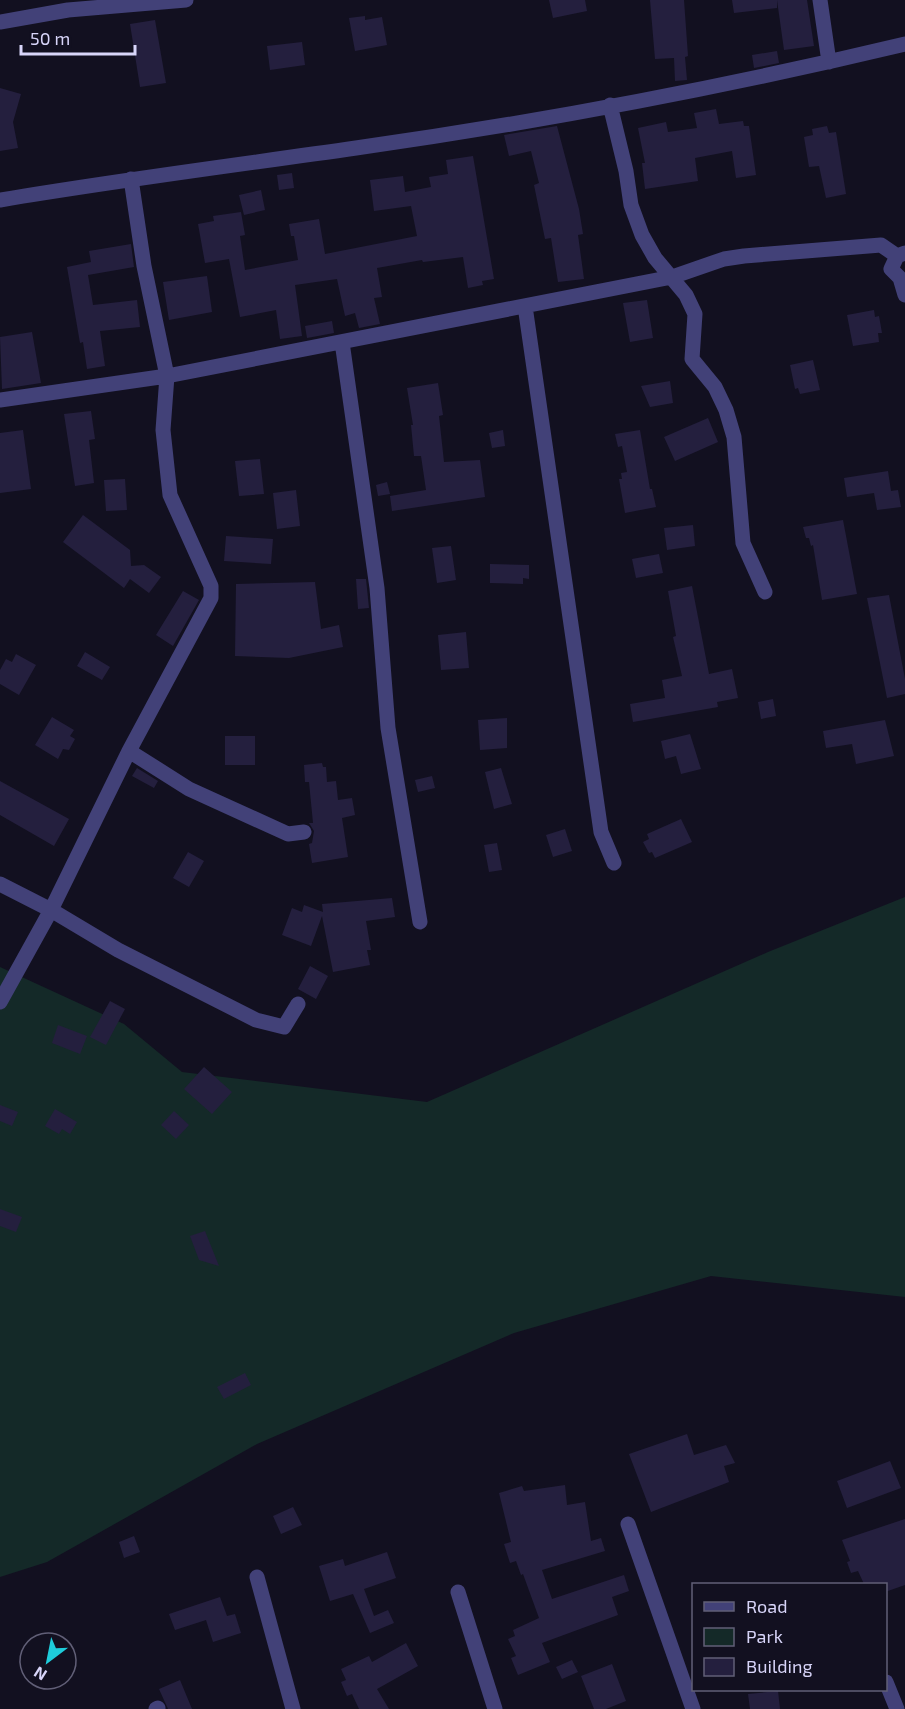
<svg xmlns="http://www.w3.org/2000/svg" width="905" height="1709" font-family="'Exo 2',sans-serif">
<rect width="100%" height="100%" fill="#121020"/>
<path fill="#142928" d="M 905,897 L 905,1297 L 711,1276 L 514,1333 L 257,1444 L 47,1562 L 0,1577 L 0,967 L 124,1024 L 182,1072 L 427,1102 L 768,952 Z"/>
<path fill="#241f3e" d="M 549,0 L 585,0 L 587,11 L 553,18 Z
M 650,0 L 684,0 L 688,56 L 685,57 L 687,80 L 675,81 L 674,58 L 655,59 Z
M 732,0 L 777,0 L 777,8 L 734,13 Z
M 777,0 L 807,0 L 814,46 L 784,50 Z
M 365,16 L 365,20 L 382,17 L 387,45 L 355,51 L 349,18 Z
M 155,20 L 166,83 L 140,87 L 130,24 Z
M 302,42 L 305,65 L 270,70 L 267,46 Z
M 777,51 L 779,63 L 754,68 L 752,55 Z
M 0,88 L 21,94 L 13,122 L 18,148 L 0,151 Z
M 716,109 L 719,124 L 743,121 L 744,126 L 749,126 L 756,175 L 736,178 L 732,151 L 695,158 L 698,181 L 645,189 L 642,163 L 645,163 L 638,128 L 666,122 L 668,132 L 697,128 L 694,113 Z
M 557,126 L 579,209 L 583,234 L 578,235 L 584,279 L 558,282 L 551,238 L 545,239 L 534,185 L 539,183 L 531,151 L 509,156 L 504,135 Z
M 827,126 L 829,133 L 836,132 L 846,194 L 826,198 L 819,166 L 809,167 L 804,137 L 813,135 L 812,129 Z
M 473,156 L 494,279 L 482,281 L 483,285 L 468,288 L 463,257 L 423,262 L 422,260 L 377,268 L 382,297 L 374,298 L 380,324 L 359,328 L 355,313 L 345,316 L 337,279 L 295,285 L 302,336 L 280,339 L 276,310 L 240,317 L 229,259 L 205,263 L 198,224 L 214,221 L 213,216 L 241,212 L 245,235 L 240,236 L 245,270 L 298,260 L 294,236 L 291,236 L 289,224 L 319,219 L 325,254 L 417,236 L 411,206 L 374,211 L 370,180 L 403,176 L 405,192 L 431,187 L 429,177 L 448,174 L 446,160 Z
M 292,173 L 294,188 L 279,190 L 277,175 Z
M 261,190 L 265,210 L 244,215 L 239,195 Z
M 131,244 L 134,267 L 88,275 L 93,305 L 137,300 L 140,327 L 100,331 L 105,366 L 87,369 L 83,342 L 80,343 L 67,267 L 91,262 L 89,251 Z
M 207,276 L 212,312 L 169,320 L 163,282 Z
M 647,300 L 653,338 L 630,342 L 623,303 Z
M 874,310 L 875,317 L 879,316 L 882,333 L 878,333 L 879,342 L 853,346 L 847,315 Z
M 332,321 L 334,333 L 307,338 L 305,326 Z
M 32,332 L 41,383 L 2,389 L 0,337 Z
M 813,360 L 820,390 L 800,394 L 798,388 L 795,389 L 790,365 Z
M 670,381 L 673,403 L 650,407 L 641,386 Z
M 438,383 L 443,415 L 439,416 L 444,462 L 480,460 L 485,497 L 392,511 L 390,496 L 426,490 L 421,456 L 414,456 L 411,425 L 413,425 L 407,388 Z
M 91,411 L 95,439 L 89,440 L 94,483 L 75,486 L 64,414 Z
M 708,418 L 718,442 L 675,461 L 664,437 Z
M 23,430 L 31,489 L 0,493 L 0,433 Z
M 503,430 L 505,446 L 492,448 L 489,433 Z
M 640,430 L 650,489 L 652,489 L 656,507 L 625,513 L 619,479 L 622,479 L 621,473 L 627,472 L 622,446 L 618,447 L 615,434 Z
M 260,459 L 264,494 L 239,496 L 235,461 Z
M 888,471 L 891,491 L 898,490 L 901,507 L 877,510 L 874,493 L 847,497 L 844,478 Z
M 125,479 L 127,510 L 106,511 L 104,480 Z
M 387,482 L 390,494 L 378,496 L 376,485 Z
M 296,490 L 300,526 L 277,529 L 273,493 Z
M 83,515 L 130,550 L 131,566 L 144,565 L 161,577 L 149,593 L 130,579 L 124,588 L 63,542 Z
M 843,520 L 857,594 L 822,600 L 813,545 L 811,546 L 809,538 L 806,538 L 803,527 Z
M 693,525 L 695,546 L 667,550 L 664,528 Z
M 226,536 L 273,539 L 271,564 L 224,561 Z
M 451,546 L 456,580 L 437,583 L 432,548 Z
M 659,554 L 663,573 L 636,578 L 632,559 Z
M 490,564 L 529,565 L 529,579 L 523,578 L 523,584 L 490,583 Z
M 356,579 L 366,579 L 369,608 L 358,609 Z
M 315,582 L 321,629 L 339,625 L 343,647 L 289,658 L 235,656 L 236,584 Z
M 692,586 L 709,674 L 732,669 L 738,698 L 717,702 L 718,707 L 633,722 L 630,704 L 665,698 L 662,680 L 682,676 L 673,637 L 676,636 L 668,591 Z
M 183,591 L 199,600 L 173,646 L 156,635 Z
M 889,595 L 905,679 L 905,694 L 887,698 L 867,598 Z
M 466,632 L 469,668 L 441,670 L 438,635 Z
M 85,652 L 110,667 L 102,680 L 77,666 Z
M 16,654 L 36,665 L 19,695 L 0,684 L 0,670 L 6,659 L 12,662 Z
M 773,699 L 776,716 L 761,719 L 758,702 Z
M 52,717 L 74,730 L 70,736 L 75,739 L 69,750 L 63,749 L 58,759 L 35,745 Z
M 507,718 L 507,748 L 480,750 L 478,720 Z
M 885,720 L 894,756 L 856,764 L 852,744 L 826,748 L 823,731 Z
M 690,734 L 701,769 L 681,774 L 676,756 L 665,759 L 661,741 Z
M 225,736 L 255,736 L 255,765 L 225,765 Z
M 322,763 L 323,767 L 326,767 L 327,782 L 336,781 L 338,800 L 352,798 L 355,815 L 342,818 L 348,857 L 312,863 L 309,844 L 312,843 L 314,831 L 309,823 L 313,823 L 309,782 L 305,782 L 304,765 Z
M 137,768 L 158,781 L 154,788 L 132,776 Z
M 501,768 L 512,804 L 494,809 L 485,772 Z
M 432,776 L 435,788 L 418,792 L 415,780 Z
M 0,781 L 69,819 L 54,846 L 0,815 Z
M 681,819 L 692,842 L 655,858 L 652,852 L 649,853 L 643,842 L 649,839 L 647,834 Z
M 565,829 L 572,851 L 553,857 L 546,835 Z
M 497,843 L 502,870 L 489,872 L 484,845 Z
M 188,852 L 204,861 L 189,887 L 173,878 Z
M 392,898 L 395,917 L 366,921 L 371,950 L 367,950 L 370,965 L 333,972 L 322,916 L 311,946 L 282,935 L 292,908 L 302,912 L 304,905 L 323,912 L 322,904 Z
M 310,966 L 328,976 L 316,999 L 298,989 Z
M 110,1001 L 125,1009 L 106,1045 L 90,1037 Z
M 58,1025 L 87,1036 L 80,1054 L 52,1043 Z
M 204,1067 L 232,1092 L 212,1114 L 184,1089 Z
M 0,1105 L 18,1112 L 12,1126 L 0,1121 Z
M 55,1109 L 77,1122 L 70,1134 L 62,1129 L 59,1134 L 45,1126 Z
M 174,1111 L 189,1125 L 176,1139 L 161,1125 Z
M 0,1209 L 22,1217 L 16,1232 L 0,1226 Z
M 205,1231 L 219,1266 L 199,1260 L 190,1236 Z
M 245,1373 L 251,1385 L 224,1399 L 217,1387 Z
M 687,1434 L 694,1455 L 726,1445 L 735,1463 L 724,1466 L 729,1482 L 651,1512 L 629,1454 Z
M 890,1461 L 901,1488 L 847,1508 L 837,1481 Z
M 565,1485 L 567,1505 L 585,1502 L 591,1541 L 601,1538 L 605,1551 L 542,1570 L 552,1599 L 624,1575 L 629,1591 L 612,1597 L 618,1615 L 542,1643 L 550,1662 L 518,1675 L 511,1658 L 516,1656 L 508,1639 L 515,1636 L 513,1630 L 539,1618 L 523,1574 L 521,1575 L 516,1561 L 510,1563 L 504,1544 L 511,1542 L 499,1493 L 522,1486 L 524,1491 Z
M 293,1507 L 302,1525 L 281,1534 L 273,1516 Z
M 905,1519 L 905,1585 L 885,1592 L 885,1584 L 864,1584 L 858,1571 L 851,1573 L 847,1562 L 850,1561 L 842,1540 Z
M 134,1536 L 140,1552 L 124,1558 L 119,1542 Z
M 387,1552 L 396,1578 L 364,1589 L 374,1616 L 388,1610 L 394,1623 L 370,1633 L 353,1594 L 330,1601 L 319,1566 L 343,1559 L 345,1566 Z
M 220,1597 L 227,1616 L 235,1614 L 241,1633 L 213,1642 L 206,1620 L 175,1630 L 169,1614 Z
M 406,1643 L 418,1666 L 377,1689 L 389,1709 L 359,1709 L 352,1694 L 347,1696 L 341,1682 L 346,1680 L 341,1669 L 369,1656 L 372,1662 Z
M 572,1660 L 578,1672 L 562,1679 L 556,1667 Z
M 612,1664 L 626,1701 L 606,1709 L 594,1709 L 581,1676 Z
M 180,1680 L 192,1709 L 168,1709 L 159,1689 Z
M 778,1691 L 780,1709 L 750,1709 L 748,1694 Z"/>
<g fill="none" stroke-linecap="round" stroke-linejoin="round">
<path stroke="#424178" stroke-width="15" d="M 820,0 L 829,62
M 0,22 L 68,10 L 186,0
M 610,105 L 626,171 L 631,205 L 642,235 L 655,258 L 686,295 L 695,314 L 692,359 L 715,387 L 726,410 L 734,437 L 743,543 L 765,592
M 131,179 L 144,266 L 167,376 L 672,277 L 724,259 L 744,256 L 881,245 L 897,256 L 905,253
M 0,200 C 119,180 237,165 356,148 C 540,122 725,87 905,44
M 897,256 L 891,269 L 900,278 L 905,295
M 525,306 L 601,832 L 614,863
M 342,342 L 377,588 L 388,728 L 420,922
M 0,400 L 167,376 L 163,430 L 170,495 L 211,586 L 211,598 L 129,751 L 51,910 L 0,1002
M 129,751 L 189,789 L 288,834 L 304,832
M 0,884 L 51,910 L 118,950 L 256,1020 L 284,1027 L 298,1004
M 628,1524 L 693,1709
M 257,1577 L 293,1709
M 458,1592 L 495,1709
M 886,1682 L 897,1709
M 156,1709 L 158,1708"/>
</g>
<rect x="692" y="1583" width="195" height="108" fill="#121020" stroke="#615f77" stroke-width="1.5"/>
<rect x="704" y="1602" width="30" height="9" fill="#424178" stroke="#615f77" stroke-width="1.5"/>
<text x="746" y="1613" font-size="18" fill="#d8d5f9">Road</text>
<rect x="704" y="1628" width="30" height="18" fill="#142928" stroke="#615f77" stroke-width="1.5"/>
<text x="746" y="1643" font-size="18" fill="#d8d5f9">Park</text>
<rect x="704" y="1658" width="30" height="18" fill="#241f3e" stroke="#615f77" stroke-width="1.5"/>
<text x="746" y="1673" font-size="18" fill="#d8d5f9">Building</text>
<g transform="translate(48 1661) rotate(212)"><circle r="28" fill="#121020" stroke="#615f77" stroke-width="1.5"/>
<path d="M0-4.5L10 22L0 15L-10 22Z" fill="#1eccdb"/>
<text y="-9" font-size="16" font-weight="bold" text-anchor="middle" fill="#d8d5f9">N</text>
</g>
<path d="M21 45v9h114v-9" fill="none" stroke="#d8d5f9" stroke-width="3"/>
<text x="30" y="45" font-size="18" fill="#d8d5f9" stroke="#121020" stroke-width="4.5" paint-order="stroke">50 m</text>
</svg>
